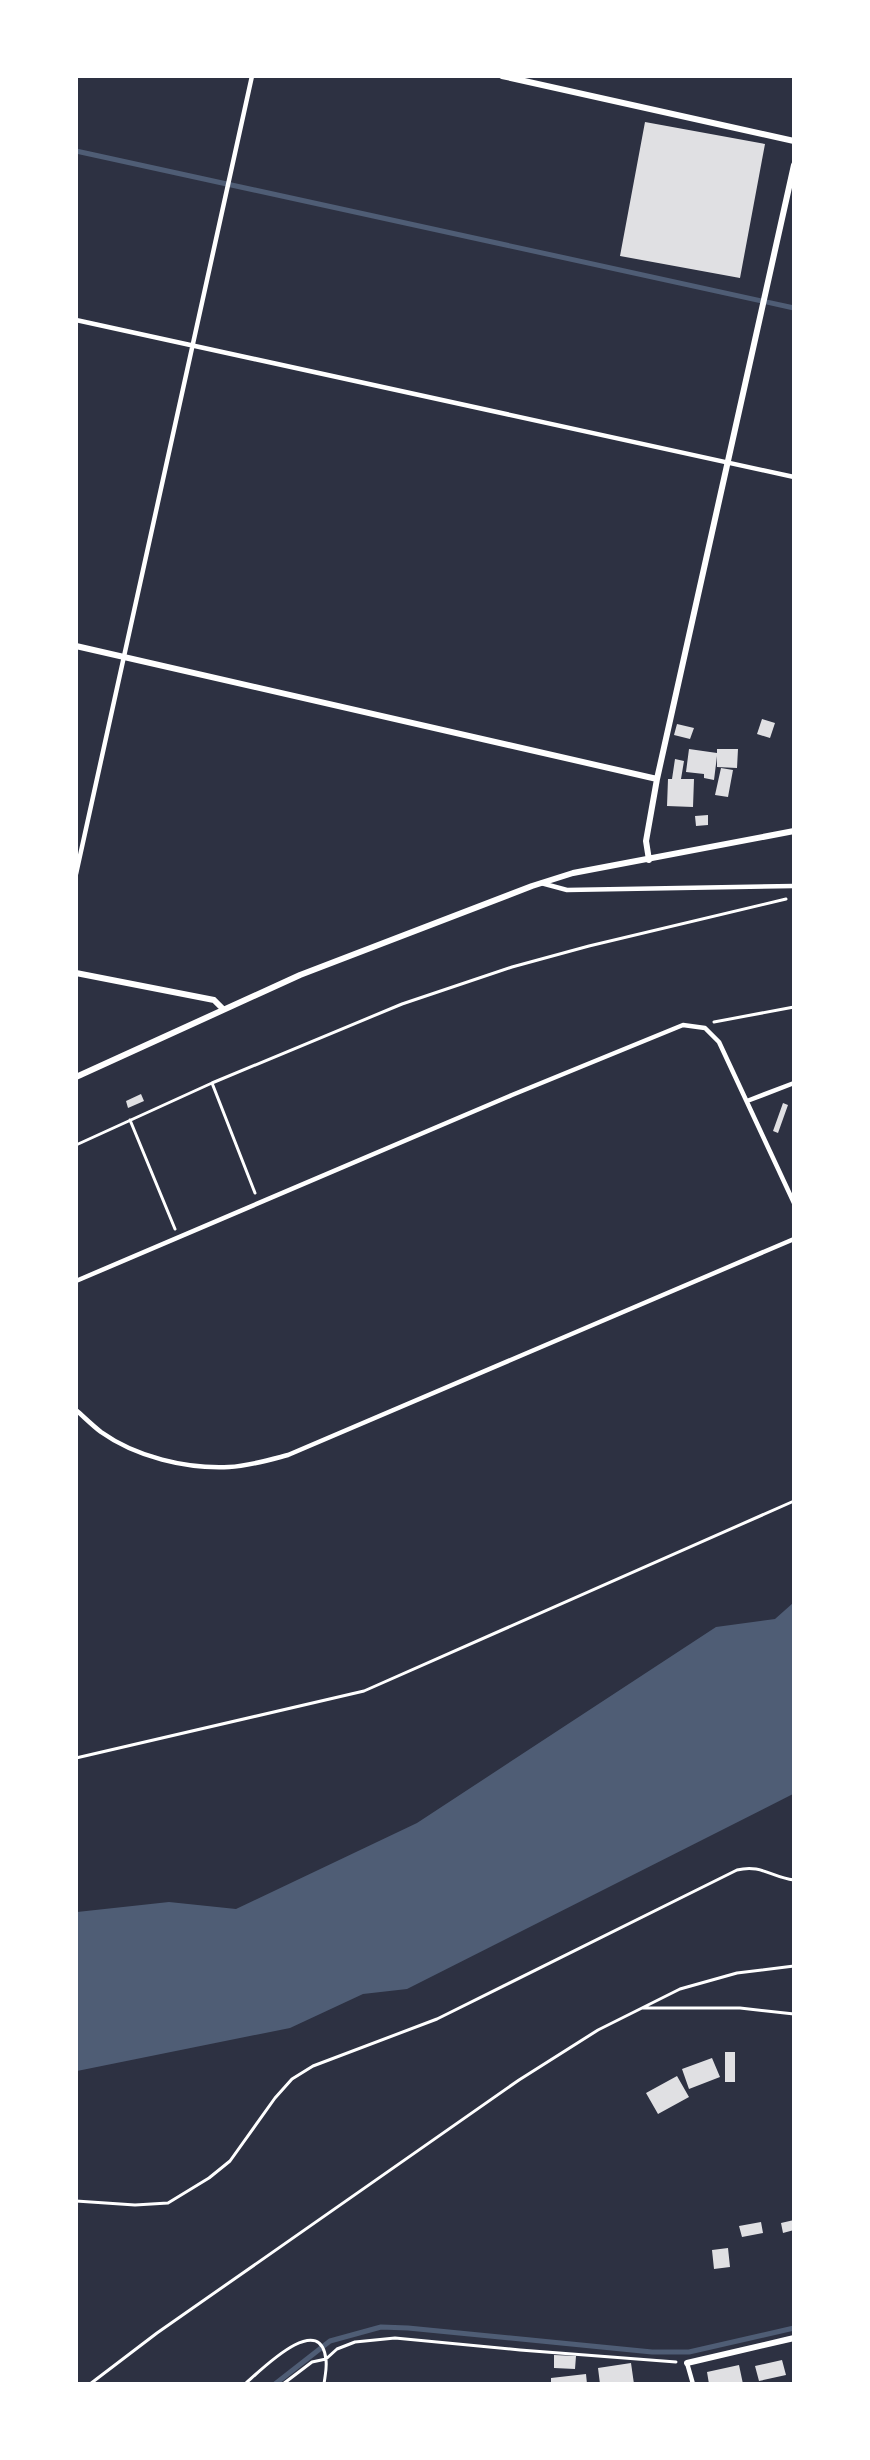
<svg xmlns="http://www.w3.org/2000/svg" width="870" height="2460" font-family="'PT Sans',sans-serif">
<rect width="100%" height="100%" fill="#2d3142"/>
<path fill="#4f5d75" d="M 793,1603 L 793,1794 L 407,1989 L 363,1994 L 290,2028 L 77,2071 L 77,1912 L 169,1902 L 236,1909 L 417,1823 L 716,1627 L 775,1619 Z"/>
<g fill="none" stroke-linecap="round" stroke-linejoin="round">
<path stroke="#4f5d75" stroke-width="5" d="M 76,151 L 794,308
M 275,2384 L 330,2341 L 381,2327 L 408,2328 L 652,2352 L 689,2352 L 794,2328"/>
</g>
<path fill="#e0e0e3" d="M 645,122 L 765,144 L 740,278 L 620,256 Z
M 762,719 L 775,723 L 770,738 L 757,734 Z
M 677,724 L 694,728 L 690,739 L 674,735 Z
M 689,749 L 717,753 L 717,749 L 738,749 L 737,768 L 717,767 L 717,756 L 714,780 L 704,778 L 704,774 L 686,772 Z
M 675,759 L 684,761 L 681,779 L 694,779 L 693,807 L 667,806 L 668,779 L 672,779 Z
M 721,768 L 733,770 L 728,797 L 715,795 Z
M 708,815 L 708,825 L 696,826 L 695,816 Z
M 141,1094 L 144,1101 L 128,1108 L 126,1101 Z
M 783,1103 L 788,1105 L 778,1133 L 773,1131 Z
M 725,2052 L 735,2052 L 735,2082 L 725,2082 Z
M 712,2058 L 720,2077 L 689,2089 L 682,2069 Z
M 677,2076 L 689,2097 L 658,2114 L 646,2093 Z
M 794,2220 L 794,2230 L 783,2233 L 781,2223 Z
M 761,2222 L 763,2233 L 742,2237 L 739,2226 Z
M 728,2248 L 730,2267 L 714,2269 L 712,2250 Z
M 554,2355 L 576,2356 L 575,2369 L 554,2368 Z
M 782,2360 L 786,2375 L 759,2381 L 755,2366 Z
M 631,2363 L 634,2384 L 600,2384 L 598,2368 Z
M 739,2365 L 743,2384 L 709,2384 L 707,2372 Z
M 586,2374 L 587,2384 L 551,2384 L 551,2378 Z"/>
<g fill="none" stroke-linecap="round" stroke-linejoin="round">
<path stroke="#fff" stroke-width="3" d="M 714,1022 L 794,1007
M 212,1083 L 255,1193
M 130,1120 L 175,1229
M 76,1145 L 212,1083 L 402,1004 L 512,967 L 589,946 L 786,899
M 76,1758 L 364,1691 L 794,1501
M 642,2008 L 740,2008 L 794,2014
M 76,2201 L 135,2205 L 168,2203 L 209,2178 L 230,2161 L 275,2098 L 292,2079 L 313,2066 L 437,2019 L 737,1870 C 761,1864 771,1877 794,1880
M 90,2384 L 157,2333 L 519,2080 L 598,2030 L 680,1989 L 737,1973 L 794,1966
M 245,2384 C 260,2371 321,2309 326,2360 C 327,2368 325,2376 324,2384
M 283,2384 L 312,2362 L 326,2359 L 337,2349 L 355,2342 L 395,2338 L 520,2350 L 676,2362"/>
<path stroke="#fff" stroke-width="4.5" d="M 76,320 L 794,477
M 76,874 L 252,76
M 541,883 L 567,890 L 794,886
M 747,1101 L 794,1083
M 76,1281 L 512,1095 L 683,1025 L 705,1028 L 719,1042 L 794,1203
M 76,1410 C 84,1417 92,1425 101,1432 C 136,1457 186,1469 229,1467 C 249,1466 269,1460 288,1455 L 794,1239
M 687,2363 L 693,2384"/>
<path stroke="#fff" stroke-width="6" d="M 502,76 L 794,141
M 76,646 L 657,779
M 649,860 L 646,841 L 657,779 L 794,165
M 76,973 L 214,1000 L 223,1009
M 76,1077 L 300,975 L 532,886 L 573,873 L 794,831
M 687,2363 L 794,2338"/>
</g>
<rect width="870" height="2460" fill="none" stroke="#ffffff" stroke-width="156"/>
</svg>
